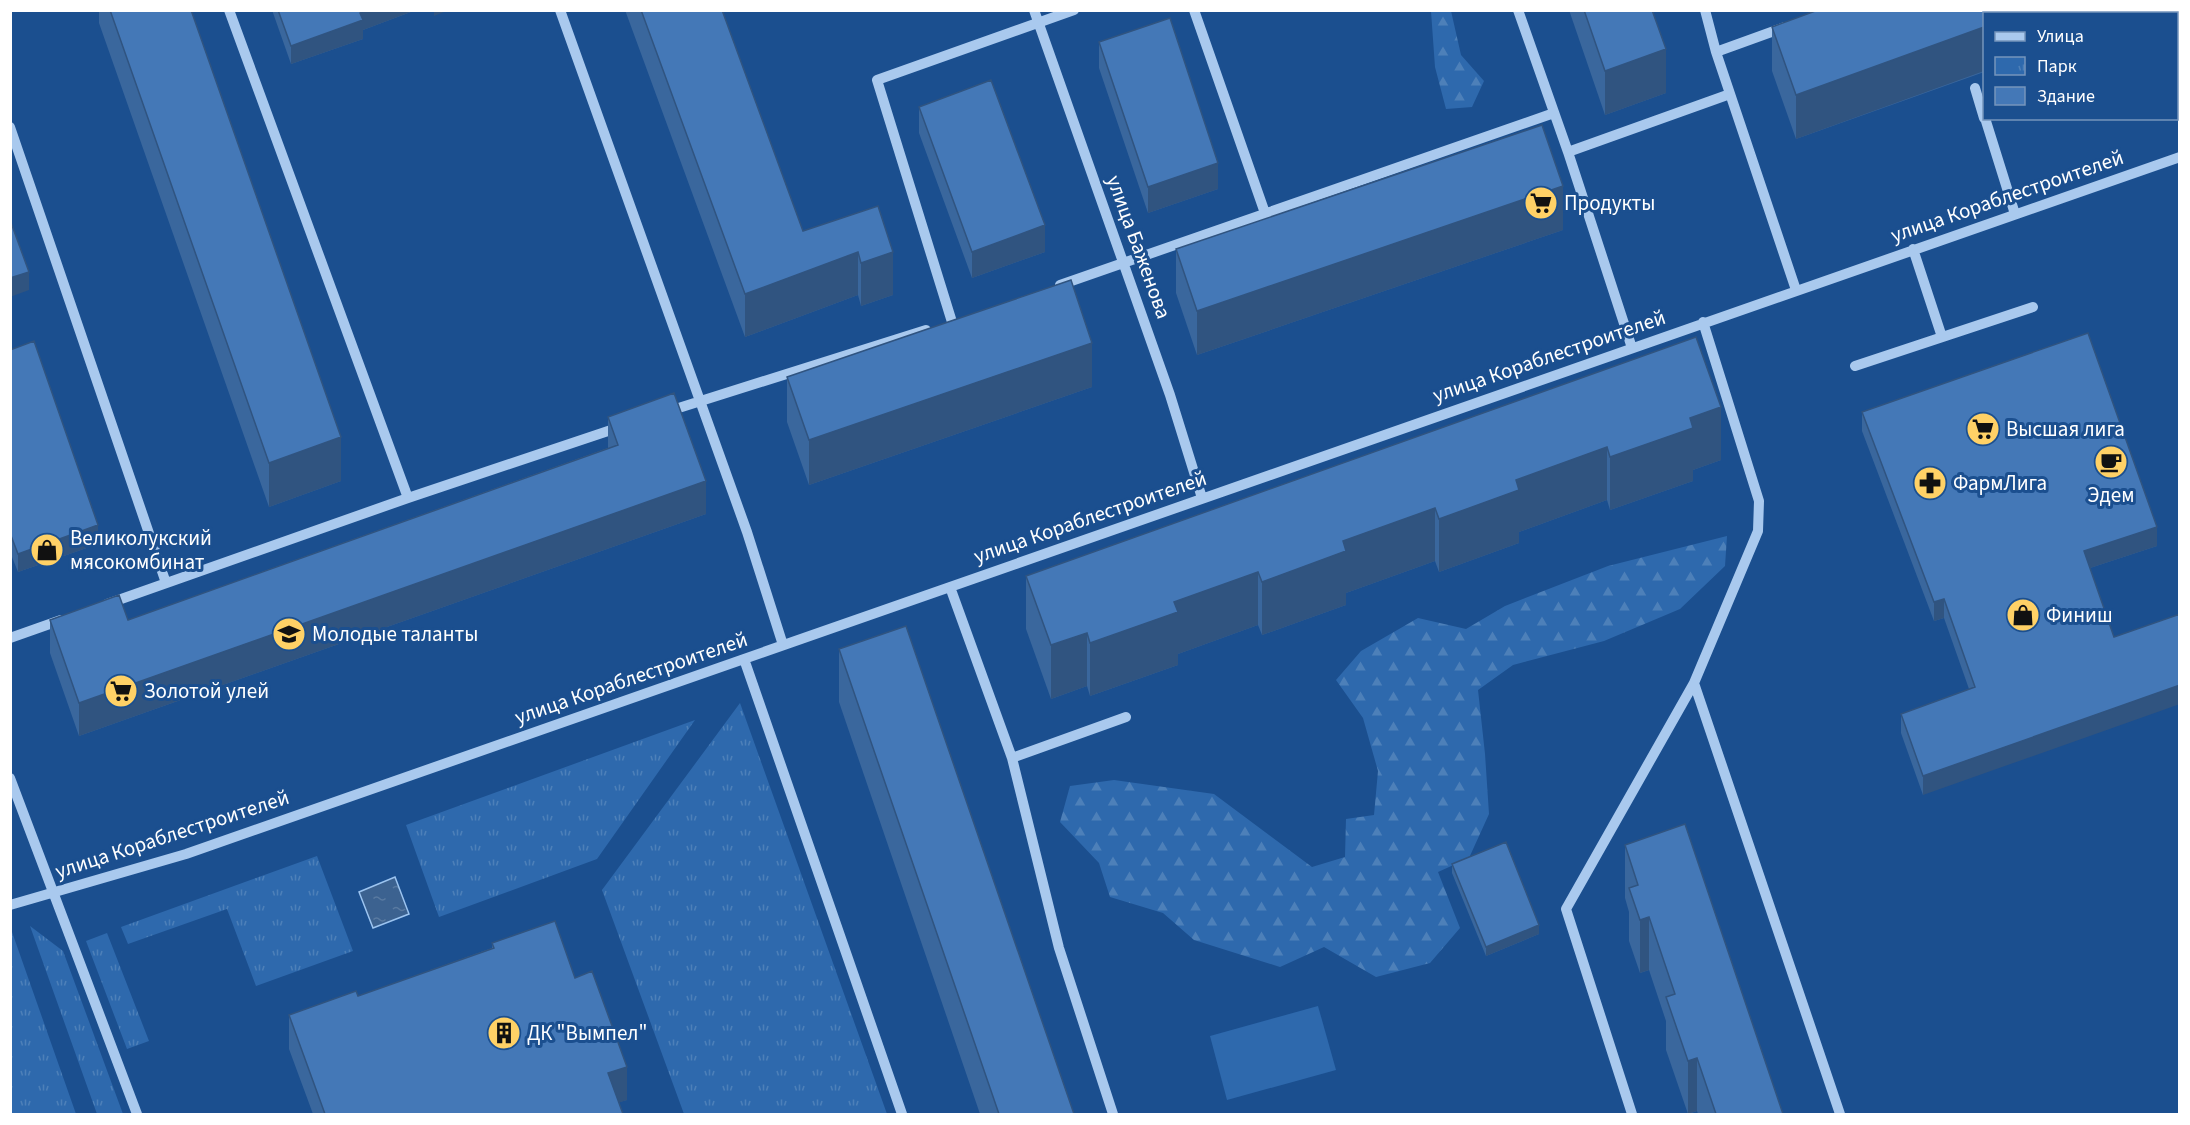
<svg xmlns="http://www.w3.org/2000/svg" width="2190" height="1125" font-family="'Source Sans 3',sans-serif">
<defs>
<pattern id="forest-firs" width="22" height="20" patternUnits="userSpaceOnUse" patternTransform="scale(1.5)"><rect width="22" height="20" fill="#2e69ad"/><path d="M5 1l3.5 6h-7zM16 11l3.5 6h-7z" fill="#4d80b9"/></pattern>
<pattern id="park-tufts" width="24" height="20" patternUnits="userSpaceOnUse" patternTransform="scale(1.5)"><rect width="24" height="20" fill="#2e69ad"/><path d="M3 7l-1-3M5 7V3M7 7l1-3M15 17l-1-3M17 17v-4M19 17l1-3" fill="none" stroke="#4d80b9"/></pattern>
<pattern id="water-ripples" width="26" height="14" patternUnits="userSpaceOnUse" patternTransform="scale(1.5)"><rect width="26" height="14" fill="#3c6290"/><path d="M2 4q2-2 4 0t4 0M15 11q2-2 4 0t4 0" fill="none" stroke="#597aa1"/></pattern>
</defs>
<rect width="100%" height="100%" fill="#1b4f8f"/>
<path fill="#2e69ad" d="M 1318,1006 L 1336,1070 L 1227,1100 L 1210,1036 Z"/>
<path fill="url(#forest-firs)" d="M 1431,11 L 1451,11 L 1461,55 L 1484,81 L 1472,107 L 1446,109 L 1435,67 Z
M 1727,536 L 1725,566 L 1680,609 L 1604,641 L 1513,665 L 1478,690 L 1485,754 L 1489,814 L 1469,858 L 1438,872 L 1460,928 L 1430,963 L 1376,977 L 1324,947 L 1280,967 L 1194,940 L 1163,913 L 1110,897 L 1099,863 L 1060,822 L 1070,786 L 1114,780 L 1214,794 L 1312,867 L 1345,857 L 1346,819 L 1374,815 L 1378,771 L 1363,718 L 1336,680 L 1361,651 L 1418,618 L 1466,629 L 1505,606 L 1608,566 Z"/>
<path fill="url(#park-tufts)" d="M 740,703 L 887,1114 L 684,1114 L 602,890 Z
M 695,720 L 597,859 L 439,917 L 406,825 Z
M 317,856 L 353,951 L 256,986 L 227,909 L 128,944 L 121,927 Z
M 30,926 L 63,951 L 123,1114 L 97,1114 Z
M 10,929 L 12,932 L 76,1114 L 11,1114 Z
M 107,933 L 149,1041 L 127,1049 L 86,941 Z"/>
<path fill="url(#water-ripples)" stroke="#9cc4f0" stroke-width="1.5" d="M 395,877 L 409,914 L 373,928 L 359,892 Z"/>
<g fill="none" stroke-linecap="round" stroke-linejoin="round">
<path stroke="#a9c9ee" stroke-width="10" d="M 229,10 L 408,498
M 560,10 L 747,532 L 783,645
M 1034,10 L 1170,395 L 1202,498
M 1194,10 L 1265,213
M 1518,10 L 1568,152 L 1632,348
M 1705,10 L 1716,52
M 1785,27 L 1716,52 L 1796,290
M 1975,88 L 1984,118
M 1985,118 L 2015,214
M 10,127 L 166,583
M 1568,152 L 1730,94
M 1913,249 L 1942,337
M 1060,285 L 1554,113
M 952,322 L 877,80 L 1074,10
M 1855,366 L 2033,307
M 666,412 L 926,330
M 950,587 L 1012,758 L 1059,948 L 1113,1114
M 107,604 L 408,498 L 620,427
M 10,638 L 61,620
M 744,659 L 902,1114
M 1694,683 L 1840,1114
M 1012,758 L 1126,717
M 10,778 L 137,1114
M 10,905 L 186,854 L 2180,157
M 1632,1114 L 1566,909 L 1694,683 L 1758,531 L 1759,501 L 1703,322"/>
</g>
<path fill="#3a679d" d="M 99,10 L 191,10 L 341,481 L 269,507 L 99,23 Z
M 272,10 L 416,10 L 363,30 L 363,39 L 291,64 Z
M 625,10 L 722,10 L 803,231 L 878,206 L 893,295 L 861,306 L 858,295 L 745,337 Z
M 1569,10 L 1652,10 L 1666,93 L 1605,115 Z
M 2153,10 L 2153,12 L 1796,139 L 1772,71 L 1772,27 Z
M 1099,42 L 1218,189 L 1148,213 L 1099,68 Z
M 919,107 L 1045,252 L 972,278 L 919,133 Z
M 1563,230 L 1197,355 L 1176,293 L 1176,249 Z
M 1696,337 L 1721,460 L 1693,470 L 1693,481 L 1610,510 L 1607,500 L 1519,532 L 1519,543 L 1439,572 L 1435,561 L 1346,593 L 1346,605 L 1262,635 L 1258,625 L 1178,654 L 1178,665 L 1090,696 L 1087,686 L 1051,699 L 1026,629 L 1026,576 Z
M 10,350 L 98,544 L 18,572 L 10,552 Z
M 787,377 L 1092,387 L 809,485 L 787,422 Z
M 1862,412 L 2157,546 L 2090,568 L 1923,795 L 1901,733 L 1901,714 L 1969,689 L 1944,618 L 1934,621 L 1862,431 Z
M 608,417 L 706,514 L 79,736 L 50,653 L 50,620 L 128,620 L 608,448 Z
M 839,649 L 1074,1114 L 980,1114 L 839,702 Z
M 1625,845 L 1783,1114 L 1698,1114 L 1697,1111 L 1688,1114 L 1666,1050 L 1666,1021 L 1649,970 L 1640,973 L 1629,941 L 1629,912 L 1625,898 Z
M 1452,864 L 1539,934 L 1486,956 L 1452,873 Z
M 492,943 L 575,978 L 627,1100 L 619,1102 L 623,1114 L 313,1114 L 289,1049 L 289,1015 L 358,996 L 492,948 Z"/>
<path fill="#305480" d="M 366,10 L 416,10 L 363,30 L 363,39 L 291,64 L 291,46 Z
M 434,10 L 449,10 L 434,16 Z
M 2032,10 L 2153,10 L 2153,12 L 2148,14 L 2024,14 Z
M 1984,27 L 1984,71 L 1796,139 L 1796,95 Z
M 1666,49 L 1666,93 L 1605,115 L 1605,71 Z
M 1218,163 L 1218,189 L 1148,213 L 1148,187 Z
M 1563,186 L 1563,230 L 1197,355 L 1197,311 Z
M 1045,225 L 1045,252 L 972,278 L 972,252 Z
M 858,252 L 858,295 L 745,337 L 745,294 Z
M 893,252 L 893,295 L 861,306 L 861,263 Z
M 29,272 L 29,290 L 10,297 L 10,278 Z
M 1092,343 L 1092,387 L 809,485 L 809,440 Z
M 1721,407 L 1721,460 L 1693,470 L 1693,481 L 1610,510 L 1610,457 L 1690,418 Z
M 341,437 L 341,481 L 269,507 L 269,463 Z
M 1607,447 L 1607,500 L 1519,532 L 1519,543 L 1439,572 L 1439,519 L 1516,480 Z
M 706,481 L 706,514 L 79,736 L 79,703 Z
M 1435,508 L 1435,561 L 1346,593 L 1346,605 L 1262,635 L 1262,582 L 1343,541 Z
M 98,525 L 98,544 L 18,572 L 18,554 Z
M 2157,527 L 2157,546 L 2084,570 L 2084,551 Z
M 1258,572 L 1258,625 L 1178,654 L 1178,665 L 1090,696 L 1090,643 L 1174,602 Z
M 1944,599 L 1944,618 L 1934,621 L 1934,602 Z
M 1087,633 L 1087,686 L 1051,699 L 1051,645 Z
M 2180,685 L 2180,704 L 1923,795 L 1923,776 Z
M 1649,917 L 1649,970 L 1640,973 L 1640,920 Z
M 1539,925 L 1539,934 L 1486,956 L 1486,947 Z
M 1697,1058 L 1697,1111 L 1688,1114 L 1688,1061 Z
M 627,1067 L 627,1100 L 608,1106 L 608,1073 Z"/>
<path fill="#4478b7" stroke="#305480" stroke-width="1.5" d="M 110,10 L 191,10 L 341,437 L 269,463 Z
M 278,10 L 366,10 L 360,13 L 363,20 L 291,46 Z
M 641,10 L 722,10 L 803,231 L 878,206 L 893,252 L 861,263 L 858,252 L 745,294 Z
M 1584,10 L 1652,10 L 1666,49 L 1605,71 Z
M 1818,10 L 2032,10 L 2024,14 L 1984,14 L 1984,27 L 1796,95 L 1772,27 Z
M 1170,18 L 1218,163 L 1148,187 L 1099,42 Z
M 991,80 L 1045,225 L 972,252 L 919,107 Z
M 1542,125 L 1563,186 L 1197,311 L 1176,249 Z
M 10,220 L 29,272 L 10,278 Z
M 1071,280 L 1092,343 L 809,440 L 787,377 Z
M 2088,333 L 2157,527 L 2084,551 L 2114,637 L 2180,614 L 2180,685 L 1923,776 L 1901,714 L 1975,687 L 1944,599 L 1934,602 L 1862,412 Z
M 1696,337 L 1721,407 L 1690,418 L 1693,428 L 1610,457 L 1607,447 L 1516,480 L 1519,490 L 1439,519 L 1435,508 L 1343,541 L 1346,551 L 1262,582 L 1258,572 L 1174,602 L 1178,612 L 1090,643 L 1087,633 L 1051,645 L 1026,576 Z
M 34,341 L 98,525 L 18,554 L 10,533 L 10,350 Z
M 674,393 L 706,481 L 79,703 L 50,620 L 119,595 L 128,620 L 618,445 L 608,417 Z
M 906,626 L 1074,1114 L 999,1114 L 839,649 Z
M 1685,824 L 1783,1114 L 1716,1114 L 1697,1058 L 1688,1061 L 1666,997 L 1675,994 L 1649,917 L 1640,920 L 1629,888 L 1638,885 L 1625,845 Z
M 1506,842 L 1539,925 L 1486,947 L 1452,864 Z
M 555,921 L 575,978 L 592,971 L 627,1067 L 608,1073 L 623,1114 L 325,1114 L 289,1015 L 356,991 L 358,996 L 494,948 L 492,943 Z"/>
<defs>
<g id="supermarket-disc" transform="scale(1.725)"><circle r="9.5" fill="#ffd166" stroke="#1b4f8f"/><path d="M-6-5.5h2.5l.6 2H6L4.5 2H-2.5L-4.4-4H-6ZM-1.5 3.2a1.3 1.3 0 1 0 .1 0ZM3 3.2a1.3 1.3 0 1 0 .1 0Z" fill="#111"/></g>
<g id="cafe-disc" transform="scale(1.725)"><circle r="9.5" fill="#ffd166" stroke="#1b4f8f"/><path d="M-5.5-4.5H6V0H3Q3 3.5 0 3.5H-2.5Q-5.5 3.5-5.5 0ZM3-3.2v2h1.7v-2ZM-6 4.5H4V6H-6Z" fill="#111"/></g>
<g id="pharmacy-disc" transform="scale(1.725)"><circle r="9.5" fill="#ffd166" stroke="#1b4f8f"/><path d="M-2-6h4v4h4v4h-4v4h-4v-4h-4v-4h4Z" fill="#111"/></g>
<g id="shop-disc" transform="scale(1.725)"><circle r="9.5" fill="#ffd166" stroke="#1b4f8f"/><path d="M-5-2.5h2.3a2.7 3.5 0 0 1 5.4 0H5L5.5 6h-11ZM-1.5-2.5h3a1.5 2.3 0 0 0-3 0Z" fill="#111"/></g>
<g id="school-disc" transform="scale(1.725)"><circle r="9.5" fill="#ffd166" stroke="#1b4f8f"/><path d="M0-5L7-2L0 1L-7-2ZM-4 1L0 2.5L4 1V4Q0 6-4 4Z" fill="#111"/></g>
<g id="building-disc" transform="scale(1.725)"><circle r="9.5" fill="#ffd166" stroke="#1b4f8f"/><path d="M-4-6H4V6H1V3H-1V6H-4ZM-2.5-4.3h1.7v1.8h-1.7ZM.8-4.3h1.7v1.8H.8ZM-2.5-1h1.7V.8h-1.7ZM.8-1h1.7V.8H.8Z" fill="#111"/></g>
</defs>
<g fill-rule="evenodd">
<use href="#supermarket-disc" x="1541" y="203"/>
<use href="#supermarket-disc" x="1983" y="429"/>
<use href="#cafe-disc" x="2111" y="462"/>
<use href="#pharmacy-disc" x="1930" y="483"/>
<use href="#shop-disc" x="47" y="550"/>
<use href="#shop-disc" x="2023" y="615"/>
<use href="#school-disc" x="289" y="634"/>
<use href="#supermarket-disc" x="121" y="691"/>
<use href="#building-disc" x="504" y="1033"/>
</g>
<g text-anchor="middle" stroke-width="6" stroke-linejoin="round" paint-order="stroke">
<g font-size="21" fill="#fff" stroke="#1b4f8f">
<text transform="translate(2007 196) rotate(-19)" y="7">улица Кораблестроителей</text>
<text transform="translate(1139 247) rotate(70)" y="7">улица Баженова</text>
<text transform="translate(1549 356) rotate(-19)" y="7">улица Кораблестроителей</text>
<text transform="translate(1090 517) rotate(-19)" y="7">улица Кораблестроителей</text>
<text transform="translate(631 678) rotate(-19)" y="7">улица Кораблестроителей</text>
<text transform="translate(172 834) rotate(-18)" y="7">улица Кораблестроителей</text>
</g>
<g font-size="21" fill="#fff" stroke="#1b4f8f" text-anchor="start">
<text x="1564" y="210">Продукты</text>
<text x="2006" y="436">Высшая лига</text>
<text x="1953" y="490">ФармЛига</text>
<text x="2111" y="502" text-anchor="middle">Эдем</text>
<text x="70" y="545">Великолукский<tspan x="70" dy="24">мясокомбинат</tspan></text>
<text x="2046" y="622">Финиш</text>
<text x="312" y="641">Молодые таланты</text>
<text x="144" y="698">Золотой улей</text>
<text x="527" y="1040">ДК "Вымпел"</text>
</g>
</g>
<rect width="2190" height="1125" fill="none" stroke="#ffffff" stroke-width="24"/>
<rect x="1983" y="12" width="195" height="108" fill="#1b4f8f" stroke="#7695bc" stroke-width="1.5"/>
<rect x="1995" y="32" width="30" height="9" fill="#a9c9ee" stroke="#7695bc" stroke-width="1.5"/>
<text x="2037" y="42" font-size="18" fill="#ffffff">Улица</text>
<rect x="1995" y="57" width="30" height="18" fill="url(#park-tufts)" stroke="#7695bc" stroke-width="1.5"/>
<text x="2037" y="72" font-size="18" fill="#ffffff">Парк</text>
<rect x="1995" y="87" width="30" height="18" fill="#4478b7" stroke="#7695bc" stroke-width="1.5"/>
<text x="2037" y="102" font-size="18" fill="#ffffff">Здание</text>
</svg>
